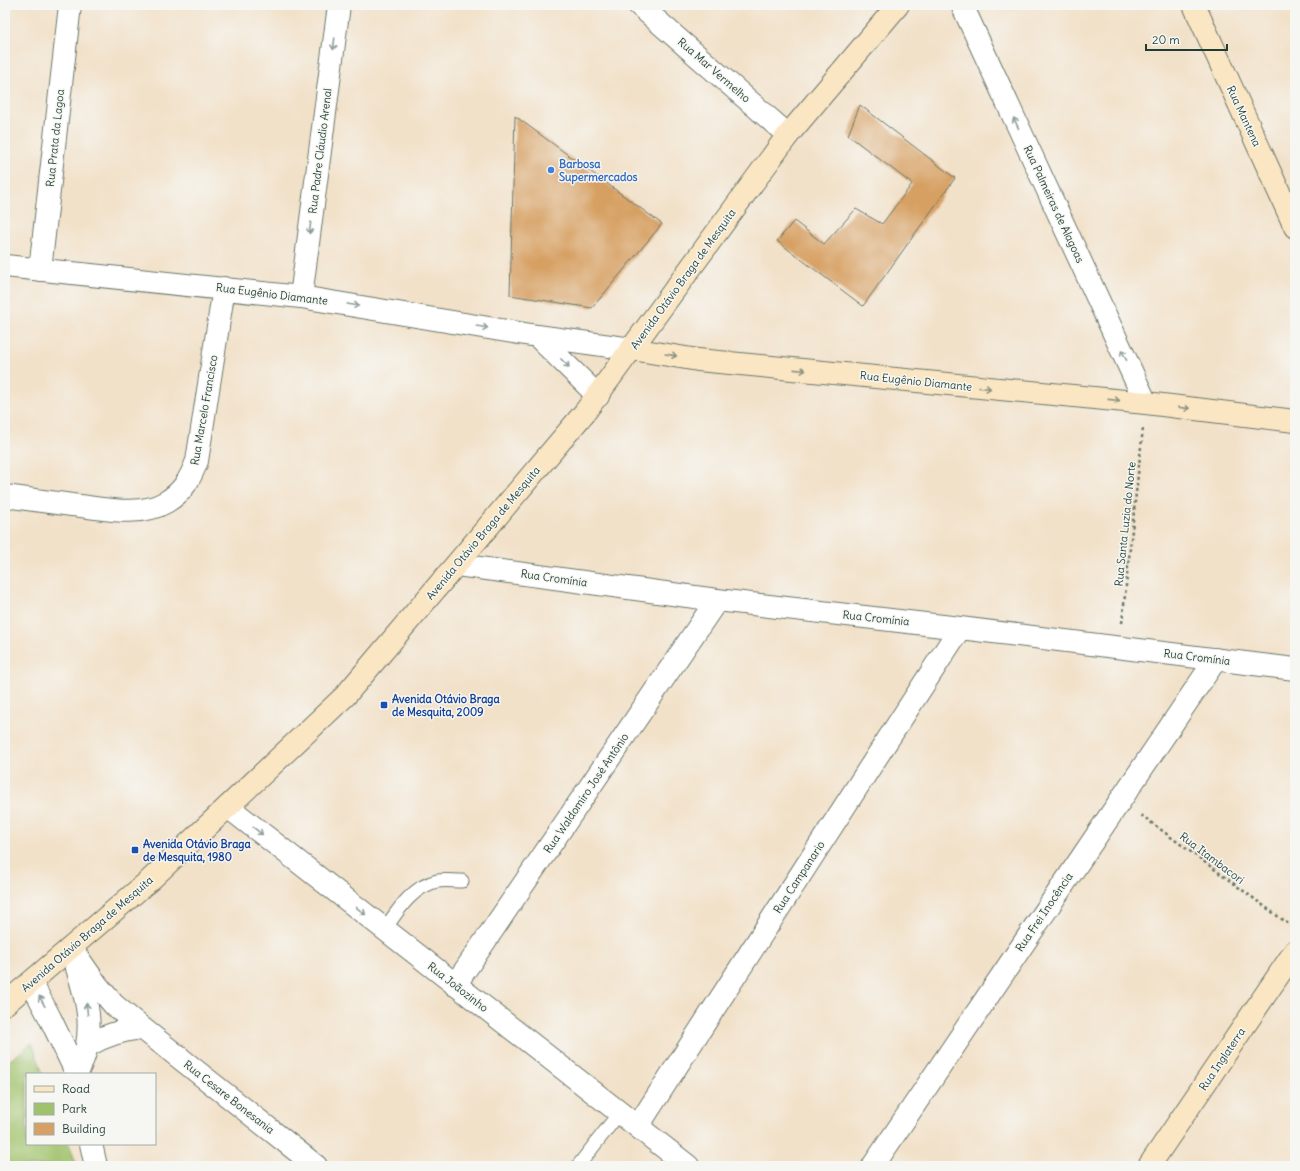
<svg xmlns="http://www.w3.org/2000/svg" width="1300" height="1171" font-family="Delius,sans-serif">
<rect width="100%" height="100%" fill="#f6f6f2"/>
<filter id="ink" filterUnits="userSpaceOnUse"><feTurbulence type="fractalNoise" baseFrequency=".025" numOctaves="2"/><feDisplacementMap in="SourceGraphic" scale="8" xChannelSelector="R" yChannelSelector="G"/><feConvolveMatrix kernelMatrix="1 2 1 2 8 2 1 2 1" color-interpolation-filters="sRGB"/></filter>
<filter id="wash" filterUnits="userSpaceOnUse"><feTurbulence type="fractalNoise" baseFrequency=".012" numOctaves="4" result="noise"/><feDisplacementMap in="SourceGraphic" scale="16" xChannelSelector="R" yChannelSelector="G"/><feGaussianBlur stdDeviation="0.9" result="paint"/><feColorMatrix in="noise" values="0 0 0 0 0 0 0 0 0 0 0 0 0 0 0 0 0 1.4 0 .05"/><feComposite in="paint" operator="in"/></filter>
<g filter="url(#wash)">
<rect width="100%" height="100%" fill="#f2e1c9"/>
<path fill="#a0c26c" stroke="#608050" d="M 32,1043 L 43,1074 L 27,1074 L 27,1144 L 69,1144 L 77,1166 L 5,1166 L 5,1064 Z"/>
<g id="blocks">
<path fill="#d7a064" d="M 860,105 L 955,178 L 863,306 L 777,241 L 794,221 L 824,244 L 856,209 L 882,224 L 912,184 L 848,135 Z
M 515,116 L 662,224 L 592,308 L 510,295 Z"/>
</g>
</g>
<g filter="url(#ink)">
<use href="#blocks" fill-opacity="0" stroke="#697668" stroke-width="1"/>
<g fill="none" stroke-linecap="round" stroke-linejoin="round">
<g stroke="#697668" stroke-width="15">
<path id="lane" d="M 385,929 C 398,910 412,887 437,881 C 444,880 454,881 462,881
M 578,1166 L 620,1112"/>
</g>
<g stroke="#697668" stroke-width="24">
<path id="street" d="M 639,5 L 788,135
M 962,5 L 1146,403
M 5,266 L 301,297 L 537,336 L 632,349
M 40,270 L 70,5
M 301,297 L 339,5
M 537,336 L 598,396
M 5,496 C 27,499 50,502 72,505 C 102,508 139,518 166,502 C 183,492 190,479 197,461 L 224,288
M 457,565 L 717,600 L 960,628 L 1295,669
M 228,807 L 688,1166
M 71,948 L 97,985 L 114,1005 L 142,1028 L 316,1166
M 77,968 C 85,995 92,1017 87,1045 C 86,1054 80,1065 77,1074
M 31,982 L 50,1018 L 77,1074
M 455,985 L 717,600
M 87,1046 C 105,1035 121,1030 142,1028
M 638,1126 L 960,628
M 91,1144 L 96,1166
M 873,1166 L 1216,659"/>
</g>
<g stroke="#697668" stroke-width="24">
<path id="secondary" d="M 1194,5 L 1295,227
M 632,349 L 698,360 L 1146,403 L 1295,421
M 5,1004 L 150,880 L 345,696 L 585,412 L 788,135 L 898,5
M 1149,1166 L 1295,951"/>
</g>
<path stroke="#697668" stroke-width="2.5" stroke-dasharray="3 3" stroke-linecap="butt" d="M 1122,623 L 1143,428
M 1141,815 L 1291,926"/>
<use href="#lane" stroke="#fff" stroke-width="13"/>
<use href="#street" stroke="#fff" stroke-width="22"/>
<use href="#secondary" stroke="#fbe6c4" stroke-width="22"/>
</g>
<defs><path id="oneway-shaft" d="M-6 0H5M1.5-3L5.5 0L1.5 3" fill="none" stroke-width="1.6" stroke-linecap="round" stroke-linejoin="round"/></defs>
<g stroke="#8f9e9a">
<use href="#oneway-shaft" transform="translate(334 44) rotate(97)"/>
<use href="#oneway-shaft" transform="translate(1016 123) rotate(-115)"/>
<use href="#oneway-shaft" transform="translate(310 228) rotate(97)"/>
<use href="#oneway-shaft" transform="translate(353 305) rotate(9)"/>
<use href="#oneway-shaft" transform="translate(482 327) rotate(9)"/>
<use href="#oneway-shaft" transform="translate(1124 355) rotate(-115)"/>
<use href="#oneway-shaft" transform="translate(565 363) rotate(45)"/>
<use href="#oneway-shaft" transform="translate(258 831) rotate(38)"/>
<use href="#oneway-shaft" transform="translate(361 911) rotate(38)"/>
<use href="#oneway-shaft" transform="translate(42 1001) rotate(-118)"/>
<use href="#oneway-shaft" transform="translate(87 1009) rotate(-95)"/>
</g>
<g stroke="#8d927c">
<use href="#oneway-shaft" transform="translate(671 355) rotate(10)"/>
<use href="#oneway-shaft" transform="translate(800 370) rotate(6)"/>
<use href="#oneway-shaft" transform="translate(985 388) rotate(6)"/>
<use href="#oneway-shaft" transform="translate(1114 400) rotate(6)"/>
<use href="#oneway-shaft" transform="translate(1184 408) rotate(7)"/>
</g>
</g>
<circle fill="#3f7fe0" stroke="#f6f6f2" stroke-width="1.5" cx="551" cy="170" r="4"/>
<g fill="#1a4fb4" stroke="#f6f6f2" stroke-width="1.5">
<rect x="380" y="701" width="8" height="8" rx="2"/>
<rect x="131" y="846" width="8" height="8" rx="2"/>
</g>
<g text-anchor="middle" stroke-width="3" stroke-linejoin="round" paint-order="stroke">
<g font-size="11" fill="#1f3d34" stroke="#f6f6f2">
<text transform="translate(714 70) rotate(41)" y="4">Rua Mar Vermelho</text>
<text transform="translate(1244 116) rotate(65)" y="4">Rua Mantena</text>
<text transform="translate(55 138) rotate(-84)" y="4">Rua Prata da Lagoa</text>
<text transform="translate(320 151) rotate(-83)" y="4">Rua Padre Cláudio Arenal</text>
<text transform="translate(1054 204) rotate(65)" y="4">Rua Palmeiras de Alagoas</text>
<text transform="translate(683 279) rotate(-54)" y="4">Avenida Otávio Braga de Mesquita</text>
<text transform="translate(272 294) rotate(7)" y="4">Rua Eugênio Diamante</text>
<text transform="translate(916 381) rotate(6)" y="4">Rua Eugênio Diamante</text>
<text transform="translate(204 410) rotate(-80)" y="4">Rua Marcelo Francisco</text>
<text transform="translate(1125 524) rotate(-84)" y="4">Rua Santa Luzia do Norte</text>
<text transform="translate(483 533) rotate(-50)" y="4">Avenida Otávio Braga de Mesquita</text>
<text transform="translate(554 578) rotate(8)" y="4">Rua Cromínia</text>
<text transform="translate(876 618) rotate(6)" y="4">Rua Cromínia</text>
<text transform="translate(1197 657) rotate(7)" y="4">Rua Cromínia</text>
<text transform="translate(586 793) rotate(-56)" y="4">Rua Waldomiro José Antônio</text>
<text transform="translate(1212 858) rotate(37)" y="4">Rua Itambacori</text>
<text transform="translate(799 877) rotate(-57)" y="4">Rua Campanario</text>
<text transform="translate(1044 912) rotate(-56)" y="4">Rua Frei Inocência</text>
<text transform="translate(87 934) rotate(-41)" y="4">Avenida Otávio Braga de Mesquita</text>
<text transform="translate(458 987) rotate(38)" y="4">Rua Joãozinho</text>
<text transform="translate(1222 1059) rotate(-56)" y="4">Rua Inglaterra</text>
<text transform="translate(229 1097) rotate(38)" y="4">Rua Cesare Bonesania</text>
</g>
<g font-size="11" font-weight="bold" fill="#366cbe" stroke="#f6f6f2" text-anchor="start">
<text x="559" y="168">Barbosa<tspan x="559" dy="13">Supermercados</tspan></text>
</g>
<g font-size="11" font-weight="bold" fill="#164399" stroke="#f6f6f2" text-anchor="start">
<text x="392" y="703">Avenida Otávio Braga<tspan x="392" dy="13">de Mesquita, 2009</tspan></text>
<text x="143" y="848">Avenida Otávio Braga<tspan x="143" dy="13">de Mesquita, 1980</tspan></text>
</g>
</g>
<rect width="1300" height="1171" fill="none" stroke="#f6f6f2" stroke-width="20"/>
<rect x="26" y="1073" width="130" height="72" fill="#f6f6f2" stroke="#a0aca6"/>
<rect x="34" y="1086" width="20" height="6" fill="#fbe6c4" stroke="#a0aca6"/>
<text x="62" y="1093" font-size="12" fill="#1f3d34">Road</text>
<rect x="34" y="1103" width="20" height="12" fill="#a0c26c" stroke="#a0aca6"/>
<text x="62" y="1113" font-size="12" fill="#1f3d34">Park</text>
<rect x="34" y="1123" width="20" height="12" fill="#d7a064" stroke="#a0aca6"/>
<text x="62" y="1133" font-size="12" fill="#1f3d34">Building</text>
<path d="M1146 44v6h81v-6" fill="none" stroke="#1f3d34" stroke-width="2"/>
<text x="1152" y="44" font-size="12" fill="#1f3d34" stroke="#f6f6f2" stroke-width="3" paint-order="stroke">20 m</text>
</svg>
